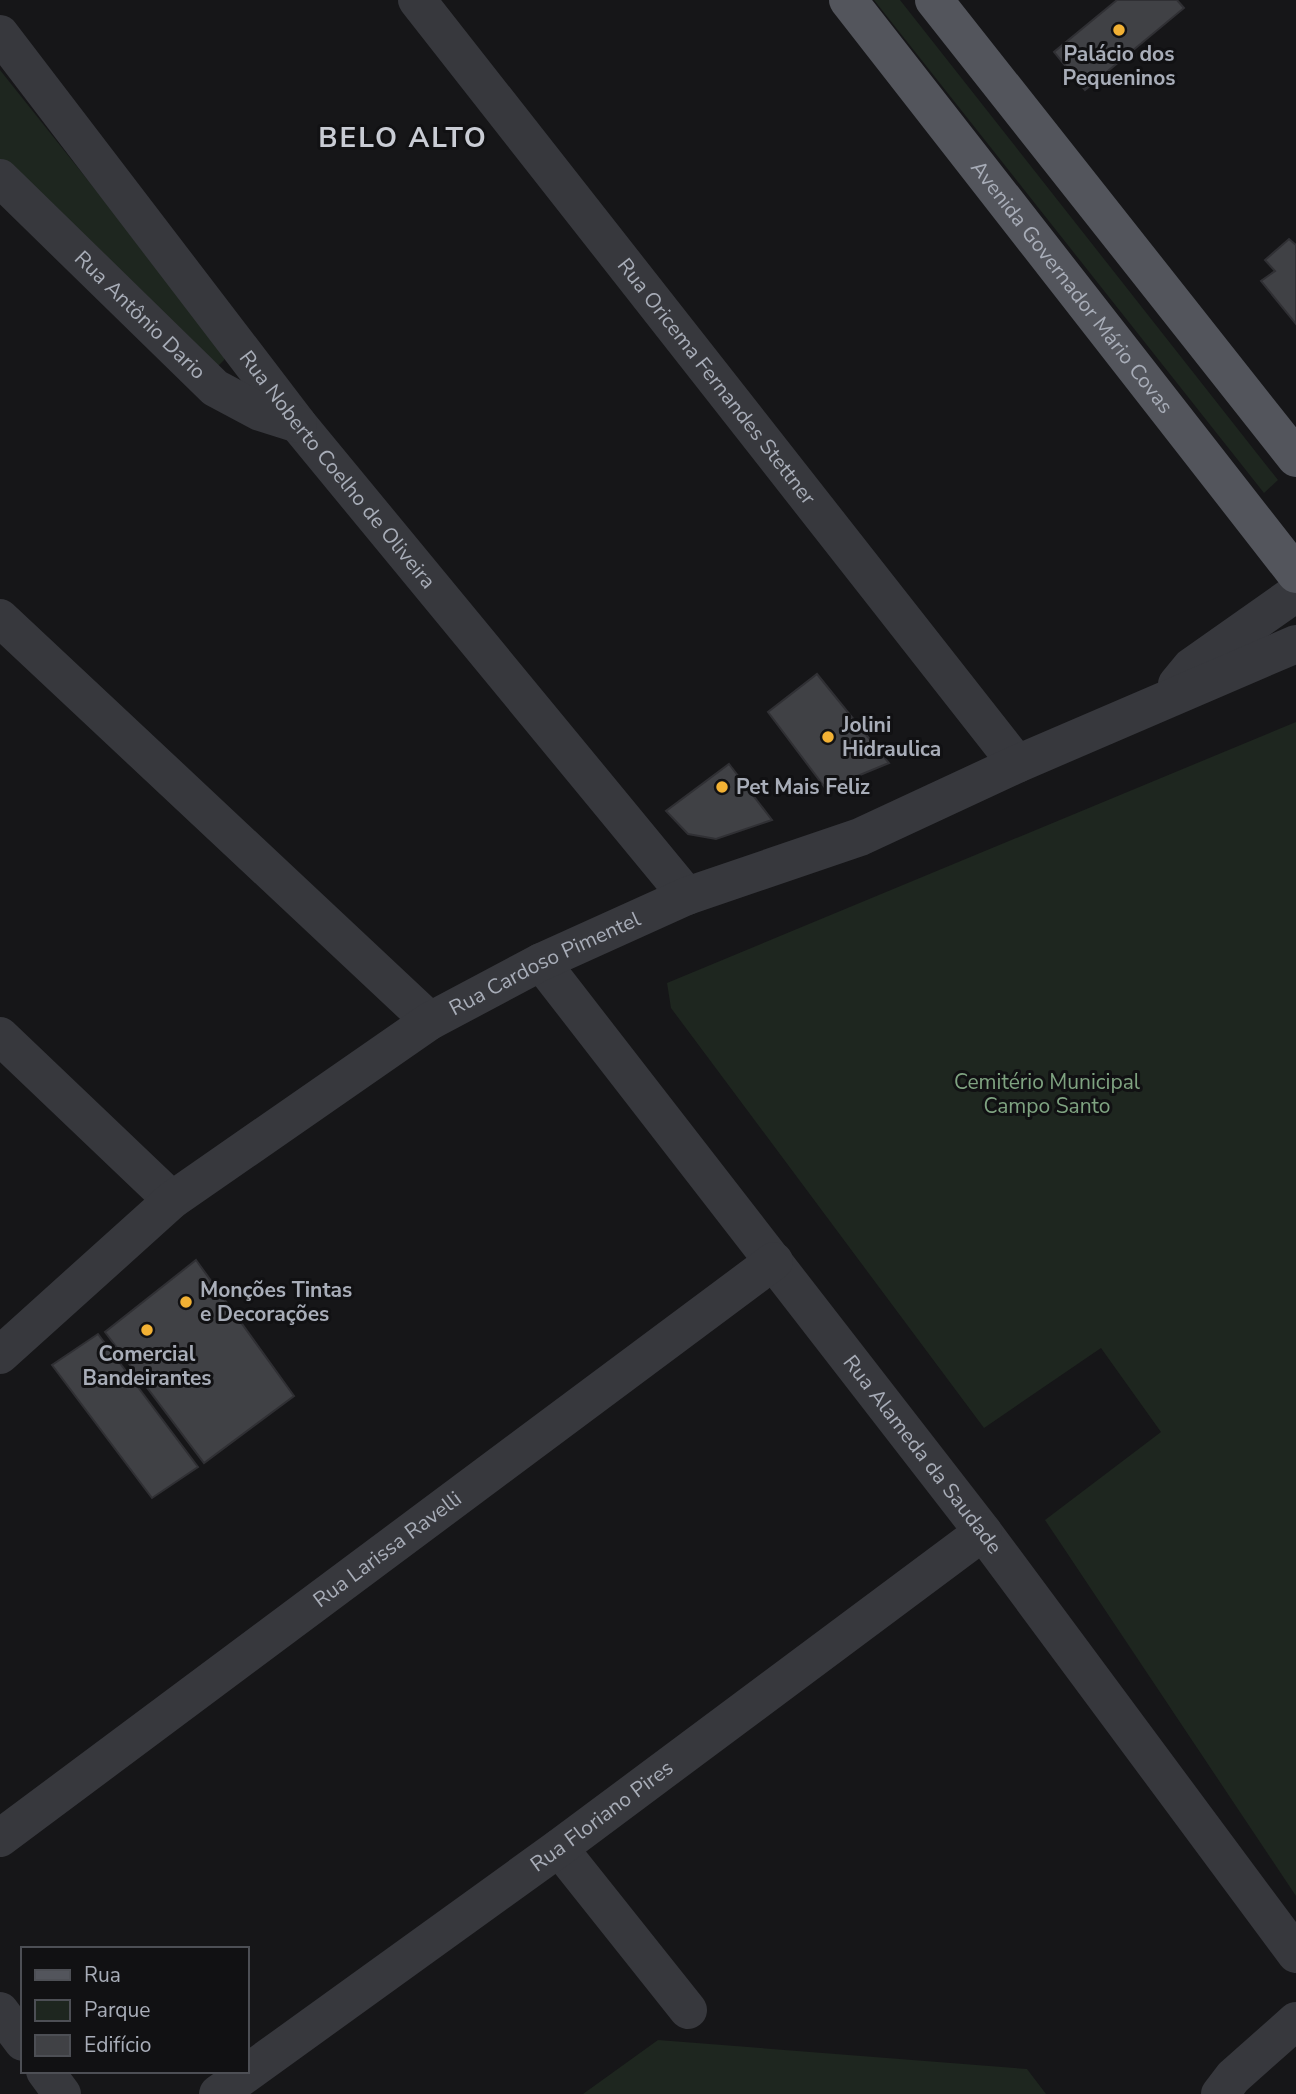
<svg xmlns="http://www.w3.org/2000/svg" width="1296" height="2094" font-family="'Nunito Sans',sans-serif">
<rect width="100%" height="100%" fill="#161618"/>
<path fill="#1e261f" d="M 874,0 L 900,0 L 1278,480 L 1264,493 Z
M 0,70 L 224,351 L 224,360 L 217,367 L 0,160 Z
M 1296,722 L 1296,1896 L 1045,1520 L 1161,1432 L 1101,1348 L 984,1428 L 671,1008 L 667,983 Z
M 658,2040 L 1027,2069 L 1046,2094 L 583,2094 Z"/>
<path fill="#404145" stroke="#303034" stroke-width="2" d="M 1117,0 L 1177,0 L 1184,8 L 1085,90 L 1054,52 Z
M 1289,239 L 1296,245 L 1296,324 L 1261,281 L 1275,271 L 1265,260 Z
M 817,674 L 889,763 L 826,789 L 768,712 Z
M 729,764 L 772,820 L 716,839 L 688,834 L 666,811 Z
M 196,1260 L 294,1396 L 204,1463 L 105,1332 Z
M 98,1334 L 198,1467 L 152,1498 L 52,1365 Z"/>
<g fill="none" stroke-linecap="round" stroke-linejoin="round">
<g stroke="#37383d" stroke-width="38">
<path id="s1" d="M 417,0 L 1017,764"/>
<path id="s2" d="M 0,34 L 298,424 L 687,896"/>
<path id="s3" d="M 0,178 L 215,388 L 260,412 L 298,424"/>
<path d="M 0,618 L 430,1021"/>
<path d="M 1177,684 L 1191,667 L 1296,593"/>
<path id="s4" d="M 541,962 L 983,1532 L 1296,1954"/>
<path d="M 0,1036 L 172,1200"/>
<path id="s5" d="M 0,1355 L 172,1200 L 430,1021 L 541,962 L 687,896 L 860,837 L 1017,764 L 1296,644"/>
<path id="s6" d="M 0,1838 L 774,1261"/>
<path d="M 559,1848 L 688,2010"/>
<path d="M 0,2011 L 23,2042"/>
<path d="M 45,2071 L 62,2094"/>
<path id="s7" d="M 218,2094 L 559,1848 L 983,1532"/>
<path d="M 1220,2094 L 1233,2077 L 1296,2021"/>
</g>
<g stroke="#53555c" stroke-width="38">
<path id="s8" d="M 848,0 L 1296,574"/>
<path d="M 934,0 L 1296,458"/>
</g>
</g>
<g fill="#f2b134" stroke="#111113" stroke-width="2.5">
<circle cx="1119" cy="30" r="7"/>
<circle cx="828" cy="737" r="7"/>
<circle cx="722" cy="787" r="7"/>
<circle cx="186" cy="1302" r="7"/>
<circle cx="147" cy="1330" r="7"/>
</g>
<g text-anchor="middle" stroke-width="6" stroke-linejoin="round" paint-order="stroke">
<g font-size="21" font-weight="bold" fill="#a8adb8" stroke="#111113" text-anchor="start">
<text x="1119" y="61" text-anchor="middle">Palácio dos<tspan x="1119" dy="24">Pequeninos</tspan></text>
<text x="842" y="732">Jolini<tspan x="842" dy="24">Hidraulica</tspan></text>
<text x="736" y="794">Pet Mais Feliz</text>
<text x="200" y="1297">Monções Tintas<tspan x="200" dy="24">e Decorações</tspan></text>
<text x="147" y="1361" text-anchor="middle">Comercial<tspan x="147" dy="24">Bandeirantes</tspan></text>
</g>
<g font-size="21" fill="#a8adb8" stroke="#111113">
<text dy="7" stroke="none"><textPath href="#s8" startOffset="364">Avenida Governador Mário Covas</textPath></text>
<text dy="7" stroke="none"><textPath href="#s3" startOffset="196">Rua Antônio Dario</textPath></text>
<text dy="7" stroke="none"><textPath href="#s1" startOffset="485">Rua Oricema Fernandes Stettner</textPath></text>
<text dy="7" stroke="none"><textPath href="#s2" startOffset="551">Rua Noberto Coelho de Oliveira</textPath></text>
<text dy="7" stroke="none"><textPath href="#s5" startOffset="674">Rua Cardoso Pimentel</textPath></text>
<text dy="7" stroke="none"><textPath href="#s4" startOffset="623">Rua Alameda da Saudade</textPath></text>
<text dy="7" stroke="none"><textPath href="#s6" startOffset="483">Rua Larissa Ravelli</textPath></text>
<text dy="7" stroke="none"><textPath href="#s7" startOffset="474">Rua Floriano Pires</textPath></text>
</g>
<g font-size="21" fill="#7fa381" stroke="#111113">
<text x="1047" y="1089">Cemitério Municipal<tspan x="1047" dy="24">Campo Santo</tspan></text>
</g>
<g font-size="28" font-weight="bold" letter-spacing="2" fill="#c9ccd4" stroke="#111113">
<text x="403" y="147">BELO ALTO</text>
</g>
</g>
<rect x="21" y="1947" width="228" height="126" fill="#111113" stroke="#4d4f55" stroke-width="2"/>
<rect x="35" y="1970" width="35" height="10" fill="#53555c" stroke="#4d4f55" stroke-width="2"/>
<text x="84" y="1982" font-size="21" fill="#a8adb8">Rua</text>
<rect x="35" y="2000" width="35" height="21" fill="#1e261f" stroke="#4d4f55" stroke-width="2"/>
<text x="84" y="2017" font-size="21" fill="#a8adb8">Parque</text>
<rect x="35" y="2035" width="35" height="21" fill="#404145" stroke="#4d4f55" stroke-width="2"/>
<text x="84" y="2052" font-size="21" fill="#a8adb8">Edifício</text>
</svg>
